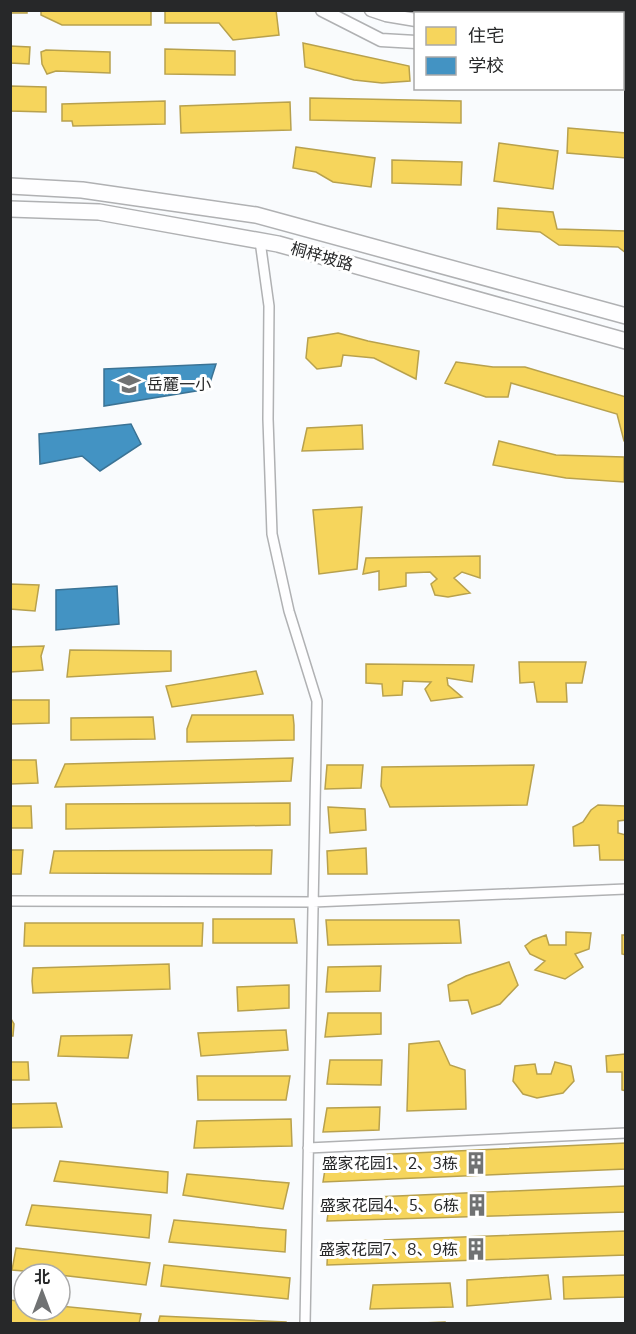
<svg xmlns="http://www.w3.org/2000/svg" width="636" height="1334" font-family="Bitter,'Noto Sans SC',serif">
<rect width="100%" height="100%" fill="#f9fbfd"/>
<path fill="#f6d55c" stroke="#b8a14d" stroke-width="1.5" d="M 10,10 L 27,10 L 27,13 L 10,13 Z
M 41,10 L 151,10 L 151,25 L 62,25 L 41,15 Z
M 165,10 L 276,10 L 279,35 L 233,40 L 219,23 L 165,23 Z
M 303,43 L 409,66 L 410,81 L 382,83 L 354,80 L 305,67 Z
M 10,46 L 30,47 L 29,64 L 10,63 Z
M 165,49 L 235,51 L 235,75 L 165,74 Z
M 46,50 L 110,52 L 110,73 L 56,71 L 47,74 L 42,64 L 41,52 Z
M 622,62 L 626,62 L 626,79 L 622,79 Z
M 10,86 L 46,87 L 46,112 L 10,111 Z
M 310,98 L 461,101 L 461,123 L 310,120 Z
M 165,101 L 165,124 L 73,126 L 72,121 L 62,121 L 62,104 Z
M 290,102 L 291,130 L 181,133 L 180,106 Z
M 568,128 L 626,133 L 626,158 L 567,153 Z
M 499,143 L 558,151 L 553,189 L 494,181 Z
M 296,147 L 375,158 L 371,187 L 333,182 L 316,172 L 293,168 Z
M 392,160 L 462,162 L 461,185 L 392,183 Z
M 498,208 L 553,212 L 557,229 L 626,231 L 626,253 L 618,247 L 559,245 L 540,232 L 497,229 Z
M 338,333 L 368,341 L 419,351 L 416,379 L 374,358 L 343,355 L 341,366 L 317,369 L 306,358 L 308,338 Z
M 456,362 L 493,367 L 525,367 L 626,397 L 626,442 L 624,441 L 617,414 L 511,383 L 508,397 L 486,397 L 445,383 Z
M 362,425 L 363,449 L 302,451 L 307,428 Z
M 499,441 L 556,455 L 624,457 L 624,482 L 566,478 L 493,465 Z
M 362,507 L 357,569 L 319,574 L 313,510 Z
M 480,556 L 480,578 L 462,572 L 454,578 L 470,593 L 448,597 L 435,595 L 431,584 L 437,579 L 430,572 L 406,573 L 406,586 L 379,590 L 379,571 L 363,574 L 366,558 Z
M 10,584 L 39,585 L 35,611 L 10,609 Z
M 44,646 L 41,656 L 43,670 L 10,672 L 10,647 Z
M 70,650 L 171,651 L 171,671 L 67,677 Z
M 519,662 L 586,662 L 582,683 L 566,683 L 567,702 L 537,702 L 534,682 L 520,683 Z
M 366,664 L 474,665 L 472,682 L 447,678 L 448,685 L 462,697 L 431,701 L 425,689 L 431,682 L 403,681 L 402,695 L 383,696 L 382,684 L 366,683 Z
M 256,671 L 263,694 L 172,707 L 166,686 Z
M 10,700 L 49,700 L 49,723 L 10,724 Z
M 192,715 L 293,715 L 294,725 L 294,740 L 187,742 L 187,729 Z
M 153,717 L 155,739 L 71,740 L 71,718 Z
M 293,758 L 291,781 L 55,787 L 65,764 Z
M 10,760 L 36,760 L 38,783 L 10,784 Z
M 327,765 L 363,765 L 361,788 L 325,789 Z
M 534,765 L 527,805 L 390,807 L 381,786 L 382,767 Z
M 290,803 L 290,825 L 66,829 L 66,804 Z
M 598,805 L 626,806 L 626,820 L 618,821 L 618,833 L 626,835 L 626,860 L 600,860 L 599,845 L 574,846 L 573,827 L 583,822 L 591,810 Z
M 10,806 L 31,806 L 32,828 L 10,828 Z
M 328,807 L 365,809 L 366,830 L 330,833 Z
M 366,848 L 367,874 L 328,874 L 327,851 Z
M 10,850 L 23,850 L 21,874 L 10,874 Z
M 272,850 L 271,874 L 50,873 L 54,851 Z
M 213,919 L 294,919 L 297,943 L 213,943 Z
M 326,920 L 459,920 L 461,943 L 328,945 Z
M 25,923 L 203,923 L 202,946 L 24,946 Z
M 566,932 L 591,933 L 589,949 L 575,954 L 583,967 L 565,979 L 535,970 L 545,961 L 530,954 L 525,946 L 533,940 L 546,935 L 549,945 L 566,945 Z
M 622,935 L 626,935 L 626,955 L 622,954 Z
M 509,962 L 518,985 L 500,1004 L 472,1014 L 468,1000 L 450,1001 L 448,985 L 466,976 Z
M 169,964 L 170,989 L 33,993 L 32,981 L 33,968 Z
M 381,966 L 380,991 L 326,992 L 328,967 Z
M 289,985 L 289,1008 L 238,1011 L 237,987 Z
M 328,1013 L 381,1013 L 381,1034 L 325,1037 Z
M 10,1017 L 14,1024 L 13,1036 L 10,1036 Z
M 286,1030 L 288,1050 L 201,1056 L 198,1033 Z
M 132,1035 L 128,1058 L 58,1056 L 61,1036 Z
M 439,1041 L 450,1065 L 465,1070 L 466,1109 L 407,1111 L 409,1044 Z
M 625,1054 L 626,1055 L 626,1091 L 622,1090 L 622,1072 L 607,1072 L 606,1056 Z
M 330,1060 L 382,1060 L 381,1085 L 327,1084 Z
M 10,1062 L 28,1062 L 29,1080 L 10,1080 Z
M 555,1062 L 571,1066 L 574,1081 L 563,1093 L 537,1098 L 523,1094 L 513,1081 L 515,1066 L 535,1064 L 537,1074 L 551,1074 Z
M 197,1076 L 290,1076 L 286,1100 L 198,1100 Z
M 56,1103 L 62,1127 L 10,1128 L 10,1104 Z
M 380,1107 L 379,1130 L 323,1132 L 327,1108 Z
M 291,1119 L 292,1146 L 194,1148 L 197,1121 Z
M 626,1143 L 626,1169 L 323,1182 L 327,1157 Z
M 60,1161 L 168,1172 L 167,1193 L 54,1181 Z
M 187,1174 L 289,1183 L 283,1209 L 183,1195 Z
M 626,1186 L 626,1212 L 327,1221 L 330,1199 Z
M 32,1205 L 151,1215 L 149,1238 L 26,1225 Z
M 174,1220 L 286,1230 L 285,1252 L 169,1242 Z
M 626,1231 L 626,1255 L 327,1265 L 328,1242 Z
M 16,1248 L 150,1263 L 146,1285 L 60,1275 L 60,1274 L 12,1270 Z
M 164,1265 L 290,1278 L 288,1299 L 161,1286 Z
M 548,1275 L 551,1299 L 467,1306 L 467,1280 Z
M 626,1275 L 626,1297 L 564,1299 L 563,1277 Z
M 450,1283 L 453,1307 L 370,1309 L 373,1285 Z
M 10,1300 L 24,1302 L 24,1310 L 60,1310 L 60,1306 L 141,1314 L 139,1324 L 10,1323 Z
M 160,1316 L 286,1322 L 286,1324 L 158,1324 Z
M 445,1322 L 445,1324 L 398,1324 Z"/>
<path fill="#4393c3" stroke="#3b7395" stroke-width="1.5" d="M 216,364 L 208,389 L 104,406 L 104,369 Z
M 131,424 L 141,444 L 100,471 L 82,456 L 40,464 L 39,434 Z
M 117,586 L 119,624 L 56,630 L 56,590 Z"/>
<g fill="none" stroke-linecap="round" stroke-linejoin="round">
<g stroke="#b0b1b3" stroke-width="12">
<path id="minor" d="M 260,241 L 269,306 L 268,419 L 272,534 L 289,611 L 317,701 L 305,1324
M 10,901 L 313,902 L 626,889
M 308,1148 L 626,1133"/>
</g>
<g stroke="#b0b1b3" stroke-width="15">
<path id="tertiary" d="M 322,10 L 381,40 L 416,42
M 371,10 L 386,15 L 416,20
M 622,18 L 626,18
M 622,42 L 626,42"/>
</g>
<g stroke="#b0b1b3" stroke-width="18">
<path id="primary" d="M 10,186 L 82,190 L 256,215 L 626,316
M 10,209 L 99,212 L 278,244 L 626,341"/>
</g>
<use href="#minor" stroke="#fefeff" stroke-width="9"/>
<use href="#tertiary" stroke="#fefeff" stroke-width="12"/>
<use href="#primary" stroke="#fefeff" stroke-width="15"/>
</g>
<defs>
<g id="school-bare" transform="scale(1.8)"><path d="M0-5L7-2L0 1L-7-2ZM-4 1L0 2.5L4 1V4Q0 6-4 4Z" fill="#707273" stroke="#fff" stroke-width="2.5" paint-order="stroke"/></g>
<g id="building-bare" transform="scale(1.8)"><path d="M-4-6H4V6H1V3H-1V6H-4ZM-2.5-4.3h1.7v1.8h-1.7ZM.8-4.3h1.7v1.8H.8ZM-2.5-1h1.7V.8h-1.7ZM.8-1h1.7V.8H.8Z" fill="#707273" stroke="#fff" stroke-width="2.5" paint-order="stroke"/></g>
</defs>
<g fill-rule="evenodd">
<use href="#school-bare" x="129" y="384"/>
<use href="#building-bare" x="476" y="1163"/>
<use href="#building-bare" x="477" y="1205"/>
<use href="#building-bare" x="476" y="1249"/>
</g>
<g text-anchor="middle" stroke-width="6" stroke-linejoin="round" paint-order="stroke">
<g font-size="16" fill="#272829" stroke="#fff">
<text transform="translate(322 256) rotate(16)" y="6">桐梓坡路</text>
</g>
<g font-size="16" fill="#272829" stroke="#fff" text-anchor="end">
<text x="147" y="390" text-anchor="start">岳麓一小</text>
<text x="458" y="1169">盛家花园1、2、3栋</text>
<text x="459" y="1211">盛家花园4、5、6栋</text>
<text x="458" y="1255">盛家花园7、8、9栋</text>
</g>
</g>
<rect width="636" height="1334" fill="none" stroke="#272829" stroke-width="24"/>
<rect x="414" y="12" width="210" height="78" fill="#ffffff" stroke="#a9a9a9" stroke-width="1.5"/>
<rect x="426" y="27" width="30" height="18" fill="#f6d55c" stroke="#a9a9a9" stroke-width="1.5"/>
<text x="468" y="42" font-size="18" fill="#272829">住宅</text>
<rect x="426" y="57" width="30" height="18" fill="#4393c3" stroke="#a9a9a9" stroke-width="1.5"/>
<text x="468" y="72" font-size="18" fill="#272829">学校</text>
<g transform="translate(42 1292)"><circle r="28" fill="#ffffff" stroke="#a9a9a9" stroke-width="1.5"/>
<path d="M0-4.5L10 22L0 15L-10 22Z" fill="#707273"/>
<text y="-9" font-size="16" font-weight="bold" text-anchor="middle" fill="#272829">北</text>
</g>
</svg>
